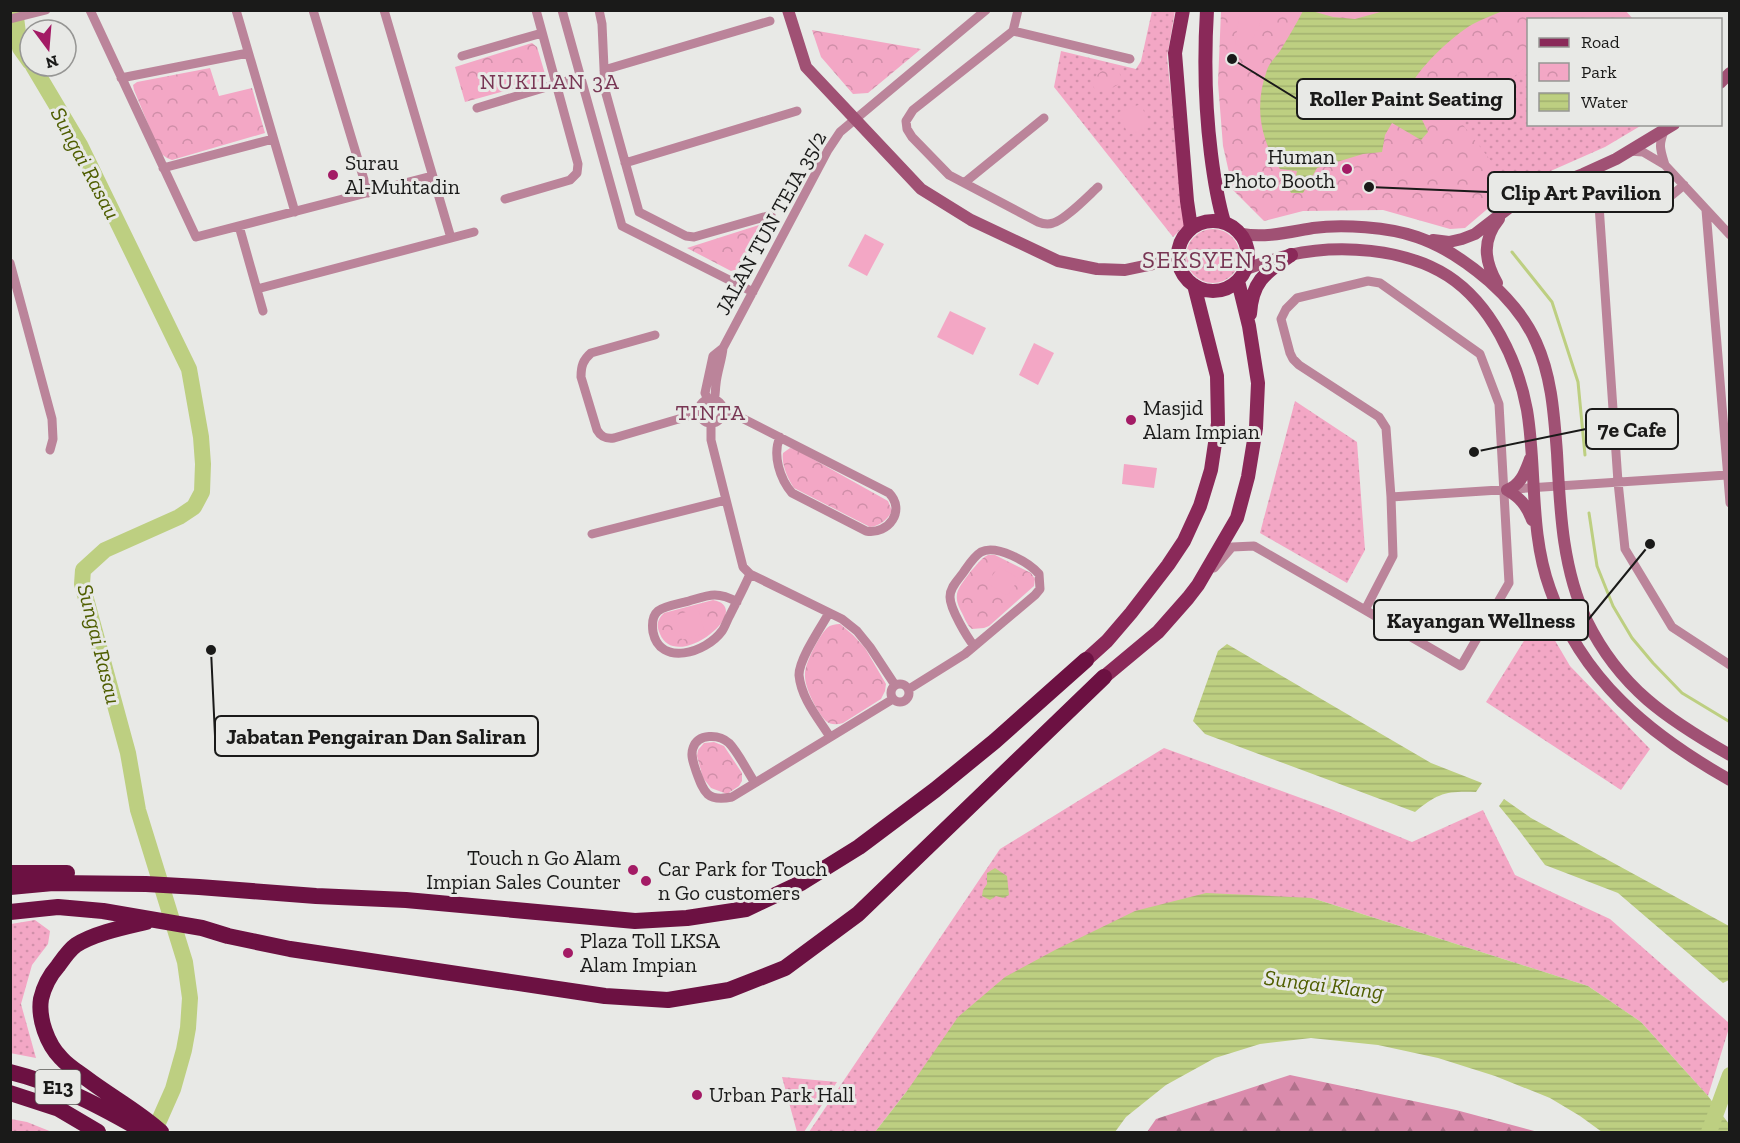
<svg xmlns="http://www.w3.org/2000/svg" width="1740" height="1143" font-family="'Zilla Slab',serif">
<defs>
<pattern id="grass-dots" width="8" height="8" patternUnits="userSpaceOnUse" patternTransform="scale(1.5)"><rect width="8" height="8" fill="#f3a7c5"/><path d="M2 2h.1M6 6h.1" fill="none" stroke="#d08fa9" stroke-width="1.8" stroke-linecap="round"/></pattern>
<pattern id="forest-firs" width="22" height="20" patternUnits="userSpaceOnUse" patternTransform="scale(1.5)"><rect width="22" height="20" fill="#da8bac"/><path d="M5 1l3.5 6h-7zM16 11l3.5 6h-7z" fill="#b0718b"/></pattern>
<pattern id="park-crowns" width="20" height="18" patternUnits="userSpaceOnUse" patternTransform="scale(1.5)"><rect width="20" height="18" fill="#f3a7c5"/><path d="M2 6a3 3 0 1 1 6 0M12 15a3 3 0 1 1 6 0" fill="none" stroke="#d08fa9"/></pattern>
<pattern id="water-rules" width="6" height="5" patternUnits="userSpaceOnUse" patternTransform="scale(1.5)"><rect width="6" height="5" fill="#bdcf81"/><path d="M0 2.5h6" fill="none" stroke="#a2b16f"/></pattern>
</defs>
<rect width="100%" height="100%" fill="#e8e9e6"/>
<path fill="url(#grass-dots)" d="M 1152,11 L 1175,11 L 1167,57 L 1185,225 L 1173,237 L 1054,87 L 1061,51 L 1136,69 L 1141,61 Z
M 1528,31 L 1528,124 L 1642,125 L 1605,147 L 1512,188 L 1498,199 L 1429,92 Z
M1186 256a27 27 0 1 1 54 0a27 27 0 1 1-54 0Z
M 1295,401 L 1357,442 L 1365,550 L 1347,583 L 1260,533 Z
M 1540,615 L 1570,666 L 1650,749 L 1621,790 L 1486,702 Z
M 1164,748 L 1331,809 L 1412,842 L 1483,810 L 1515,875 L 1610,919 L 1729,1023 L 1729,1028 L 1708,1096 L 1641,1022 L 1588,986 L 1312,898 L 907,1091 L 875,1132 L 809,1132 L 1000,849 Z
M 35,920 L 50,931 L 48,944 L 32,965 L 21,1004 L 36,1058 L 10,1053 L 11,924 Z
M 782,1077 L 837,1082 L 804,1132 L 797,1132 Z
M 11,1119 L 27,1122 L 52,1132 L 11,1132 Z"/>
<path fill="url(#forest-firs)" d="M 1290,1075 L 1456,1110 L 1538,1132 L 1147,1132 L 1156,1119 Z"/>
<path fill="url(#park-crowns)" d="M 1625,10 L 1633,19 L 1528,20 L 1528,65 L 1460,121 L 1512,188 L 1465,228 L 1450,229 L 1383,210 L 1303,211 L 1264,221 L 1233,190 L 1223,146 L 1218,83 L 1221,11 Z
M 812,30 L 921,49 L 868,93 L 853,94 L 821,57 Z
M 532,43 L 537,47 L 545,74 L 544,78 L 541,81 L 465,102 L 455,67 Z
M 210,68 L 219,96 L 252,88 L 265,133 L 172,160 L 167,158 L 160,153 L 134,90 L 133,85 L 137,82 Z
M 1105,69 L 1119,71 L 1122,82 L 1109,90 L 1098,92 L 1095,90 C 1090,79 1096,75 1105,69 Z
M 759,225 L 766,226 L 744,267 L 731,271 L 687,248 Z
M 790,448 L 795,449 L 888,501 L 892,511 C 887,520 880,526 870,527 L 794,488 C 788,479 781,464 783,453 Z
M 988,555 L 995,555 L 1031,573 L 1035,579 L 1034,586 L 989,626 L 984,628 L 972,629 C 967,625 965,619 962,613 C 951,593 959,588 971,571 C 977,565 980,559 988,555 Z
M 713,600 C 757,608 676,674 660,634 C 656,625 657,620 664,613 Z
M 840,624 L 853,635 L 865,648 L 886,684 L 885,691 L 881,699 L 843,723 C 837,725 830,725 826,721 C 817,712 804,687 805,674 C 805,663 819,636 827,628 C 830,625 835,624 840,624 Z
M 714,742 L 724,746 L 742,773 L 742,781 L 739,786 L 727,794 L 711,788 L 703,778 L 697,756 L 698,750 L 704,743 Z"/>
<path fill="#f3a7c5" d="M 1239,11 L 1264,11 C 1260,24 1255,42 1241,48 L 1236,45 C 1235,33 1240,22 1239,11 Z
M 1141,104 L 1150,127 L 1128,135 L 1119,112 Z
M 865,234 L 884,244 L 867,276 L 848,266 Z
M 950,311 L 986,328 L 973,355 L 937,337 Z
M 1034,343 L 1054,353 L 1038,385 L 1019,375 Z
M 1124,464 L 1157,468 L 1154,488 L 1122,484 Z
M 999,566 L 1019,579 L 1007,596 L 987,583 Z
M 698,608 L 705,633 L 682,640 L 674,616 Z"/>
<path fill="url(#water-rules)" d="M 1303,11 L 1312,11 L 1333,17 L 1355,19 L 1384,11 L 1503,11 C 1493,15 1482,19 1473,24 C 1453,35 1416,70 1408,91 L 1428,132 L 1421,140 L 1392,123 L 1385,135 L 1382,152 L 1363,154 L 1317,168 L 1303,193 L 1291,193 L 1288,186 L 1294,184 L 1297,171 L 1280,169 C 1260,139 1254,105 1267,70 C 1269,64 1275,57 1280,51 C 1288,38 1296,24 1303,11 Z
M 1227,644 L 1431,763 L 1482,783 L 1476,792 C 1446,791 1438,793 1415,812 L 1205,734 L 1193,721 L 1218,651 Z
M 1504,799 L 1531,818 L 1729,926 L 1729,980 L 1723,983 L 1618,893 L 1545,865 L 1518,829 L 1499,806 Z
M 995,868 L 1007,876 L 1009,895 L 1003,898 L 996,896 L 990,900 L 982,896 L 983,890 L 987,884 L 987,873 Z
M 1206,893 L 1312,898 L 1588,986 L 1641,1022 L 1708,1096 L 1729,1124 L 1729,1132 L 1602,1132 L 1580,1116 L 1550,1098 L 1495,1076 L 1438,1058 L 1378,1045 L 1311,1038 L 1260,1044 L 1215,1058 L 1166,1085 L 1126,1117 L 1115,1132 L 875,1132 L 907,1091 L 958,1017 L 1005,977 L 1055,950 L 1135,911 Z"/>
<g fill="none" stroke-linecap="round" stroke-linejoin="round">
<path stroke="#bdcf81" stroke-width="3" d="M 1512,252 L 1552,302 L 1578,382 L 1585,455
M 1589,513 L 1597,566 L 1613,606 L 1632,638 L 1653,663 L 1682,693 L 1730,722"/>
<path stroke="#bdcf81" stroke-width="16" d="M 15,10 L 20,48 L 30,62
M 33,66 L 80,145 L 189,369 L 201,437 L 203,464 L 202,492 L 194,507 L 179,517 L 105,550 L 83,570 L 82,584 L 128,753 L 138,810 L 185,962 L 190,998 L 188,1028 L 184,1050 L 173,1089 L 154,1132
M 1709,1132 L 1730,1075"/>
<path stroke="#bb849a" stroke-width="9" d="M 90,10 L 196,237 L 432,176
M 236,10 L 295,212
M 313,10 L 368,193
M 384,10 L 451,238
M 562,10 L 622,226 L 753,292
M 599,10 L 602,24 L 605,90 L 639,212 L 686,236 L 694,237 L 771,215
M 1018,10 L 1013,31 L 913,110 L 906,121 L 907,129 L 912,137 L 949,175 L 1038,222 C 1043,224 1048,225 1053,223 C 1065,220 1088,196 1098,187
M 10,19 L 46,10
M 1013,31 L 1130,59
M 462,56 L 542,33
M 604,70 L 770,21
M 121,78 L 248,53
M 477,108 L 580,77
M 1629,151 L 1643,152 L 1665,165 L 1730,235
M 625,163 L 797,111
M 1665,165 C 1660,149 1658,145 1665,129
M 163,168 L 273,139
M 964,183 L 1044,118
M 1684,185 L 1672,195 L 1613,200 L 1599,205 L 1618,482 L 1625,549 L 1672,627 L 1730,665
M 505,199 L 570,180 L 577,173 L 578,164 L 536,10
M 1706,210 L 1730,503
M 239,226 L 263,311
M 10,263 L 52,419 L 53,439 L 50,450
M 1368,281 L 1380,283 L 1480,354 L 1499,404 L 1509,583 L 1461,666 L 1365,610 L 1393,556 L 1391,497 L 1386,428 L 1379,417 L 1299,365 L 1293,359 L 1290,353 L 1281,319 L 1286,309 L 1297,298 Z
M 257,289 L 474,232
M 655,335 L 591,353 C 583,360 581,366 581,377 L 597,430 C 601,437 606,439 614,438 L 699,413
M699 411a12 12 0 1 1 24 0a12 12 0 1 1-24 0Z
M 708,400 L 705,393 L 713,356 L 723,348 L 828,150 L 840,132 L 986,10
M 714,400 C 716,394 715,390 716,384 C 717,372 722,360 723,348
M 723,412 L 732,413 L 889,493 C 906,510 889,535 866,531 L 792,493 C 780,479 772,455 780,437
M 711,423 L 711,440 L 743,567 L 750,574 L 842,619 L 857,631 L 870,647 L 895,685
M 1391,497 L 1727,475
M 592,534 L 726,500
M 1214,568 L 1232,547 L 1254,546 L 1365,610
M 737,602 C 717,591 709,595 689,601 C 682,603 664,606 658,611 C 652,616 652,625 653,632 C 660,667 706,653 722,631 C 725,627 727,620 730,615 C 737,601 744,588 750,574
M 829,613 C 821,627 799,659 799,675 C 801,698 818,718 830,737
M891 693a9 9 0 1 1 18 0a9 9 0 1 1-18 0Z
M 909,689 L 965,654 L 1035,595 L 1040,589 L 1039,574 C 1029,562 996,544 981,552 C 973,557 968,566 963,573 C 958,580 950,587 950,597 C 950,609 967,637 974,646
M 755,783 C 747,771 738,752 729,743 C 719,734 698,733 693,748 C 690,756 694,764 696,771 C 704,793 707,802 732,797 L 893,699"/>
<path stroke="#a05174" stroke-width="12" d="M 788,10 L 806,67 L 921,189 L 971,220 L 1058,261 L 1097,269 L 1125,270 L 1178,259
M 1720,83 L 1730,73
M 1242,234 C 1266,238 1289,232 1313,228 C 1342,224 1389,227 1417,237 C 1444,246 1468,263 1489,281 C 1508,298 1526,319 1536,342 C 1552,377 1554,415 1557,453 C 1560,509 1562,568 1587,621 C 1620,688 1667,719 1730,755
M 1433,240 L 1449,242 L 1462,239 L 1475,234 L 1523,197 L 1583,174 L 1616,159 L 1674,124
M 1246,269 C 1260,264 1275,259 1289,255 C 1339,244 1404,248 1448,276 C 1491,304 1518,361 1527,410 C 1537,469 1529,531 1550,589 C 1581,679 1650,735 1730,780
M 1497,283 C 1484,260 1482,240 1499,219
M 1507,490 C 1520,498 1526,504 1532,520
M 1507,490 C 1521,485 1525,472 1530,459"/>
<path stroke="#8a2959" stroke-width="14" d="M 1183,10 L 1175,53 L 1187,201 L 1191,228
M 1207,10 C 1204,59 1205,106 1211,154 C 1214,178 1217,199 1224,222
M1178 256a35 35 0 1 1 70 0a35 35 0 1 1-70 0Z
M 1250,314 C 1252,281 1265,273 1291,255
M 1086,660 L 1107,641 L 1131,613 L 1168,565 L 1184,541 L 1200,506 L 1211,470 L 1218,423 L 1217,376 L 1194,285
M 1104,677 L 1158,632 L 1188,598 L 1198,585 L 1237,518 L 1248,477 L 1256,428 L 1258,383 L 1249,326 L 1238,281"/>
<path stroke="#6c1142" stroke-width="16" d="M 10,873 L 67,873
M 10,887 L 53,883 L 146,884 L 199,887 L 316,896 L 406,900 L 635,921 L 687,918 L 746,909 L 801,883 L 859,847 L 935,790 L 995,741 L 1086,660
M 10,912 L 58,907 L 103,911 L 202,928 L 228,936 L 290,949 L 605,996 L 668,1000 L 729,990 L 785,968 L 858,914 L 1104,677
M 146,922 C 125,927 95,933 76,945 C 69,950 63,959 58,966 C 50,975 44,986 41,999 C 38,1018 47,1044 61,1058 C 68,1066 78,1072 86,1078 C 111,1097 138,1111 161,1132
M 10,1072 C 59,1084 102,1107 145,1132
M 10,1093 L 59,1109 L 98,1132"/>
</g>
<g fill="#a31b65" stroke="#e8e9e6" stroke-width="2">
<circle cx="1347" cy="169" r="6"/>
<circle cx="333" cy="175" r="6"/>
<circle cx="1131" cy="420" r="6"/>
<circle cx="633" cy="870" r="6"/>
<circle cx="646" cy="881" r="6"/>
<circle cx="568" cy="953" r="6"/>
<circle cx="697" cy="1095" r="6"/>
</g>
<g text-anchor="middle" stroke-width="6" stroke-linejoin="round" paint-order="stroke">
<rect fill="#e8e9e6" stroke="#585856" stroke-width="1.5" x="35.5" y="1070" width="45" height="34" rx="4.5"/>
<g font-size="20" font-weight="bold" fill="#1a1a19">
<text x="58" y="1094">E13</text>
</g>
<g font-size="21" fill="#1a1a19" stroke="#e8e9e6" text-anchor="start">
<text x="1335" y="164" text-anchor="end">Human<tspan x="1335" dy="24">Photo Booth</tspan></text>
<text x="345" y="170">Surau<tspan x="345" dy="24">Al-Muhtadin</tspan></text>
<text x="1143" y="415">Masjid<tspan x="1143" dy="24">Alam Impian</tspan></text>
<text x="621" y="865" text-anchor="end">Touch n Go Alam<tspan x="621" dy="24">Impian Sales Counter</tspan></text>
<text x="658" y="876">Car Park for Touch<tspan x="658" dy="24">n Go customers</tspan></text>
<text x="580" y="948">Plaza Toll LKSA<tspan x="580" dy="24">Alam Impian</tspan></text>
<text x="709" y="1102">Urban Park Hall</text>
</g>
<g font-size="21" fill="#1a1a19" stroke="#e8e9e6">
<text transform="translate(771 223) rotate(-61)" y="7">JALAN TUN TEJA 35/2</text>
</g>
<g font-size="22" letter-spacing="1.5" fill="#783654" stroke="#e8e9e6">
<text x="550" y="89">NUKILAN 3A</text>
<text x="711" y="420">TINTA</text>
</g>
<g font-size="22" font-style="italic" fill="#4f5e00" stroke="#e8e9e6">
<text transform="translate(86 163) rotate(62)" y="8">Sungai Rasau</text>
<text transform="translate(100 644) rotate(76)" y="8">Sungai Rasau</text>
<text transform="translate(1324 984) rotate(7)" y="8">Sungai Klang</text>
</g>
<g font-size="24" letter-spacing="1.5" fill="#783654" stroke="#e8e9e6">
<text x="1215" y="268">SEKSYEN 35</text>
</g>
</g>
<path fill="none" stroke="#1a1a19" stroke-width="2" d="M1232 59L1297 99M1369 187L1488 192M1474 452L1586 429M1650 544L1588 620M211 650L215 736"/>
<g fill="#1a1a19" stroke="#e8e9e6" stroke-width="2">
<circle cx="1232" cy="59" r="6"/>
<circle cx="1369" cy="187" r="6"/>
<circle cx="1474" cy="452" r="6"/>
<circle cx="1650" cy="544" r="6"/>
<circle cx="211" cy="650" r="6"/>
</g>
<g fill="#e8e9e6" stroke="#1a1a19" stroke-width="2">
<rect x="1297" y="79" width="218" height="40" rx="6"/>
<rect x="1488" y="172" width="185" height="40" rx="6"/>
<rect x="1586" y="409" width="92" height="40" rx="6"/>
<rect x="1374" y="600" width="214" height="40" rx="6"/>
<rect x="215" y="716" width="323" height="40" rx="6"/>
</g>
<g font-size="22" text-anchor="middle" font-weight="bold" fill="#1a1a19">
<text x="1406" y="106">Roller Paint Seating</text>
<text x="1581" y="200">Clip Art Pavilion</text>
<text x="1632" y="437">7e Cafe</text>
<text x="1481" y="628">Kayangan Wellness</text>
<text x="376" y="744">Jabatan Pengairan Dan Saliran</text>
</g>
<rect width="1740" height="1143" fill="none" stroke="#1a1a19" stroke-width="24"/>
<rect x="1527" y="18" width="195" height="108" fill="#e8e9e6" stroke="#969694" stroke-width="1.5"/>
<rect x="1539" y="38" width="30" height="9" fill="#8a2959" stroke="#969694" stroke-width="1.5"/>
<text x="1581" y="48" font-size="18" fill="#1a1a19">Road</text>
<rect x="1539" y="63" width="30" height="18" fill="url(#park-crowns)" stroke="#969694" stroke-width="1.5"/>
<text x="1581" y="78" font-size="18" fill="#1a1a19">Park</text>
<rect x="1539" y="93" width="30" height="18" fill="url(#water-rules)" stroke="#969694" stroke-width="1.5"/>
<text x="1581" y="108" font-size="18" fill="#1a1a19">Water</text>
<g transform="translate(48 48) rotate(164)"><circle r="28" fill="#e8e9e6" stroke="#969694" stroke-width="1.5"/>
<path d="M0-4.5L10 22L0 15L-10 22Z" fill="#a31b65"/>
<text y="-9" font-size="16" font-weight="bold" text-anchor="middle" fill="#1a1a19">N</text>
</g>
</svg>
